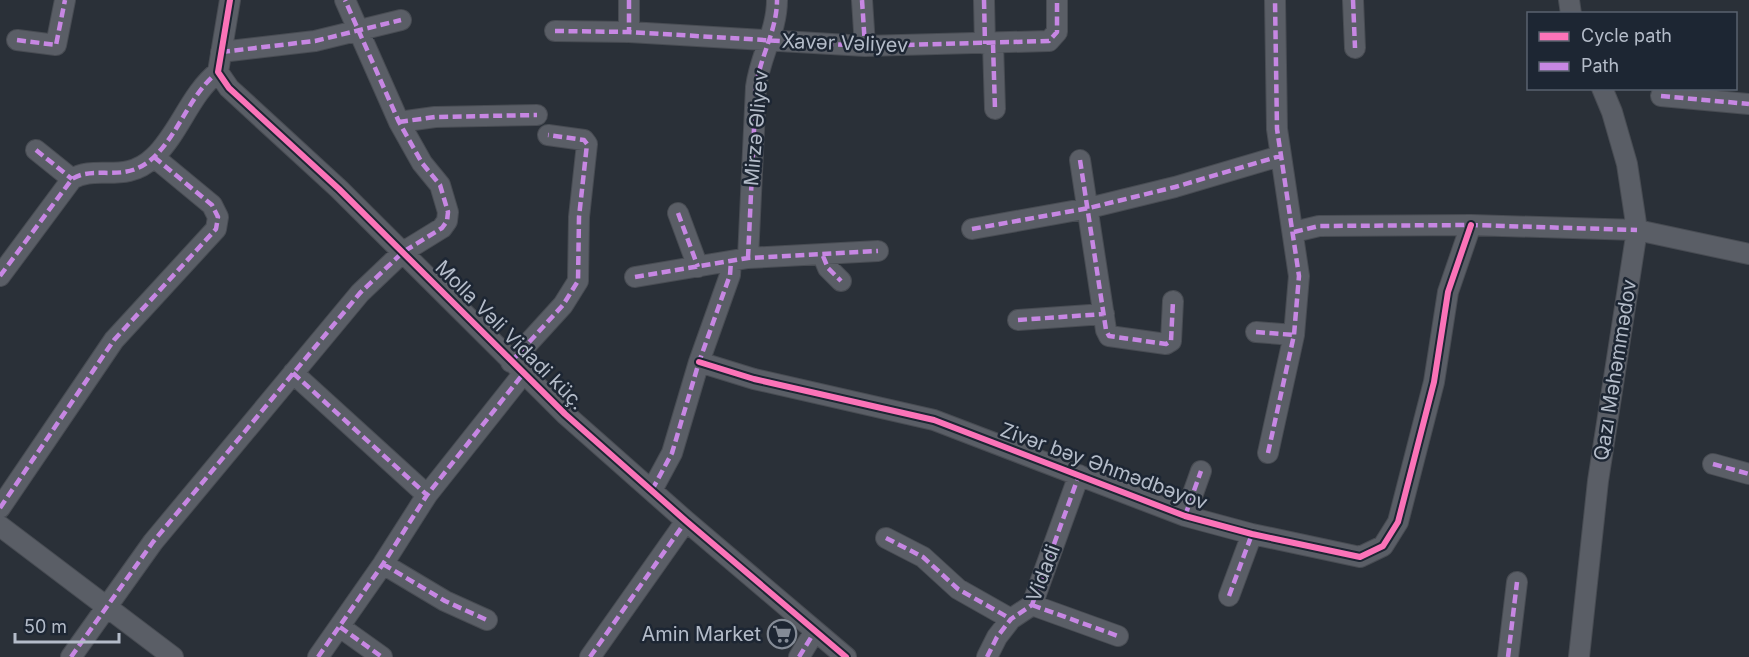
<svg xmlns="http://www.w3.org/2000/svg" width="1749" height="657" font-family="Inter,sans-serif">
<rect width="100%" height="100%" fill="#2a3038"/>
<g fill="none" stroke-linecap="round" stroke-linejoin="round">
<g stroke="#484c53" stroke-width="22">
<path id="minor" d="M 230,0 L 218,72 L 229,88 L 339,189 L 565,414 L 686,521 L 846,657
M 629,0 L 629,32
M 862,0 L 865,46
M 984,0 L 985,44
M 1353,0 L 1355,48
M 1569,0 L 1571,14
M 555,31 L 629,32 L 865,46 L 1049,41 L 1057,32 L 1057,0
M 17,40 L 56,45 L 65,0
M 993,44 L 995,109
M 221,52 L 315,41 L 401,20
M 1661,96 L 1749,104
M 399,122 L 435,117 L 537,115
M 36,150 L 72,179
M 1080,160 L 1106,330 L 1109,336 L 1166,344 L 1171,341 L 1173,301
M 678,213 L 698,267
M 972,229 L 1089,208 L 1175,187 L 1280,156
M 1294,232 L 1319,226 L 1471,225 L 1637,230 L 1749,254
M 823,256 L 828,268 L 841,281
M 748,258 L 756,87 C 760,56 777,31 777,0
M 0,276 L 72,179 C 96,164 125,185 154,157 C 180,132 190,94 218,72
M 635,277 L 748,258 L 878,251
M 1018,320 L 1104,314
M 1256,332 L 1294,335
M 511,362 L 563,305 L 578,281 L 579,217 L 587,144 L 584,140 L 548,135
M 699,362 L 754,379 L 934,420 L 1185,516 L 1252,534 L 1360,557 L 1383,546 L 1398,522 L 1434,382 L 1448,292 L 1471,225
M 293,373 L 427,495
M 1268,453 L 1294,335 L 1299,276 L 1277,129 L 1275,0
M 1713,464 L 1749,474
M 652,490 L 672,453 L 699,362 L 730,275 L 731,261
M 0,508 L 114,340 L 216,229 L 218,217 L 212,205 L 154,157
M 1185,516 L 1201,471
M 0,526 L 173,657
M 886,538 L 923,557 L 958,589 L 1011,619
M 383,564 L 445,601 L 487,620
M 1229,596 L 1252,534
M 1032,605 L 1118,636
M 340,627 L 382,657
M 71,657 L 153,542 L 360,293 L 403,252 L 442,228 L 447,221 L 448,212 L 440,185 L 422,163 L 399,122 L 345,0
M 318,657 L 383,564 L 427,495 L 523,374
M 590,657 L 686,521
M 799,657 L 815,631
M 987,657 L 997,637 L 1011,619 L 1032,605 L 1079,475
M 1508,657 L 1517,582
M 1579,657 L 1598,481 L 1637,230 L 1627,164 L 1612,112 L 1602,88"/>
</g>
<use href="#minor" stroke="#5a5e66" stroke-width="20"/>
<path stroke="#c787e3" stroke-width="4.5" stroke-dasharray="9 4.5" stroke-linecap="butt" d="M 629,0 L 629,32
M 862,0 L 865,46
M 984,0 L 985,44
M 1353,0 L 1355,48
M 555,31 L 629,32 L 865,46 L 1049,41 L 1057,32 L 1057,0
M 17,40 L 56,45 L 65,0
M 993,44 L 995,109
M 221,52 L 315,41 L 401,20
M 1661,96 L 1749,104
M 399,122 L 435,117 L 537,115
M 36,150 L 72,179
M 1080,160 L 1106,330 L 1109,336 L 1166,344 L 1171,341 L 1173,301
M 678,213 L 698,267
M 972,229 L 1089,208 L 1175,187 L 1280,156
M 1294,232 L 1319,226 L 1471,225 L 1637,230
M 823,256 L 828,268 L 841,281
M 748,258 L 756,87 C 760,56 777,31 777,0
M 0,276 L 72,179 C 96,164 125,185 154,157 C 180,132 190,94 218,72
M 635,277 L 748,258 L 878,251
M 1018,320 L 1104,314
M 1256,332 L 1294,335
M 511,362 L 563,305 L 578,281 L 579,217 L 587,144 L 584,140 L 548,135
M 293,373 L 427,495
M 1268,453 L 1294,335 L 1299,276 L 1277,129 L 1275,0
M 1713,464 L 1749,474
M 652,490 L 672,453 L 699,362 L 730,275 L 731,261
M 0,508 L 114,340 L 216,229 L 218,217 L 212,205 L 154,157
M 1185,516 L 1201,471
M 886,538 L 923,557 L 958,589 L 1011,619
M 383,564 L 445,601 L 487,620
M 1229,596 L 1252,534
M 1032,605 L 1118,636
M 340,627 L 382,657
M 71,657 L 153,542 L 360,293 L 403,252 L 442,228 L 447,221 L 448,212 L 440,185 L 422,163 L 399,122 L 345,0
M 318,657 L 383,564 L 427,495 L 523,374
M 590,657 L 686,521
M 799,657 L 815,631
M 987,657 L 997,637 L 1011,619 L 1032,605 L 1079,475
M 1508,657 L 1517,582"/>
<g stroke="#1d2633" stroke-width="10">
<path id="cycleway" d="M 230,0 L 218,72 L 229,88 L 339,189 L 565,414 L 686,521 L 846,657
M 699,362 L 754,379 L 934,420 L 1185,516 L 1252,534 L 1360,557 L 1383,546 L 1398,522 L 1434,382 L 1448,292 L 1471,225"/>
</g>
<use href="#cycleway" stroke="#fb73b8" stroke-width="6"/>
</g>
<defs>
<g id="supermarket-ring" transform="scale(1.5)"><circle r="9.5" fill="#1d2633" stroke="#848b96" stroke-width="1.5"/><path d="M-6-5.5h2.5l.6 2H6L4.5 2H-2.5L-4.4-4H-6ZM-1.5 3.2a1.3 1.3 0 1 0 .1 0ZM3 3.2a1.3 1.3 0 1 0 .1 0Z" fill="#848b96"/></g>
</defs>
<g fill-rule="evenodd">
<use href="#supermarket-ring" x="782" y="634"/>
</g>
<g text-anchor="middle" stroke-width="5" stroke-linejoin="round" paint-order="stroke">
<g font-size="20" fill="#b4bcc9" stroke="#1d2633">
<text transform="translate(845 43) rotate(2)" y="7">Xavər Vəliyev</text>
<text transform="translate(756 128) rotate(-85)" y="7">Mirzə Əliyev</text>
<text transform="translate(510 335) rotate(45)" y="7">Molla Vəli Vidadi küç.</text>
<text transform="translate(1615 370) rotate(-81)" y="7">Qazı Məhəmmədov</text>
<text transform="translate(1104 466) rotate(20)" y="7">Zivər bəy Əhmədbəyov</text>
<text transform="translate(1043 573) rotate(-69)" y="7">Vidadi</text>
</g>
<g font-size="20" fill="#b4bcc9" stroke="#1d2633" text-anchor="end">
<text x="761" y="641">Amin Market</text>
</g>
</g>
<rect x="1527" y="12" width="210" height="78" fill="#1d2633" stroke="#59626f" stroke-width="1.5"/>
<rect x="1539" y="32" width="30" height="9" fill="#fb73b8" stroke="#59626f" stroke-width="1.5"/>
<text x="1581" y="42" font-size="18" fill="#b4bcc9">Cycle path</text>
<rect x="1539" y="62" width="30" height="9" fill="#c787e3" stroke="#59626f" stroke-width="1.5"/>
<text x="1581" y="72" font-size="18" fill="#b4bcc9">Path</text>
<path d="M15 633v9h104v-9" fill="none" stroke="#b4bcc9" stroke-width="3"/>
<text x="24" y="633" font-size="18" fill="#b4bcc9" stroke="#1d2633" stroke-width="4.5" paint-order="stroke">50 m</text>
</svg>
